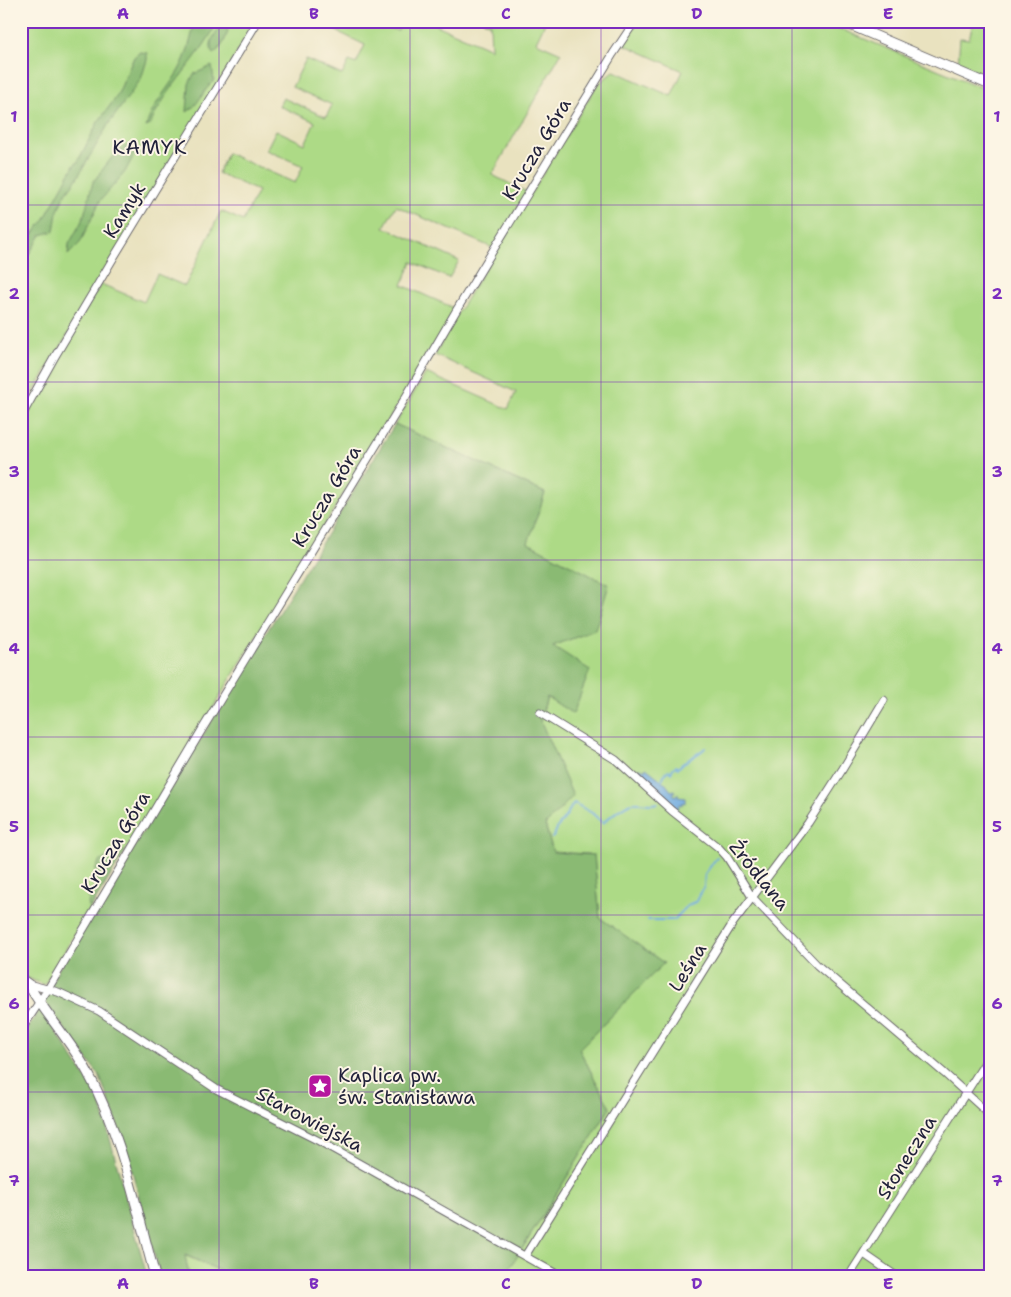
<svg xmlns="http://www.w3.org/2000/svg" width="1011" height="1297" font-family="'Shantell Sans',sans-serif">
<rect width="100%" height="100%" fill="#fcf5e5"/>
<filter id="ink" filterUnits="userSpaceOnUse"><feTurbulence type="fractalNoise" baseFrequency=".02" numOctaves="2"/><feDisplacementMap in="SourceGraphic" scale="10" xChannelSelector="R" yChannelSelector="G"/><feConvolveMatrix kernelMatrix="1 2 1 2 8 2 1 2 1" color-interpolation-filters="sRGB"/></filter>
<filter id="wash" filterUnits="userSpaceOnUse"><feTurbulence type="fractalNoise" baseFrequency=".0096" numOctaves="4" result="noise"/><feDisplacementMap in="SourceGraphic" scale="20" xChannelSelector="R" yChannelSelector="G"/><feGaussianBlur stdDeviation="1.12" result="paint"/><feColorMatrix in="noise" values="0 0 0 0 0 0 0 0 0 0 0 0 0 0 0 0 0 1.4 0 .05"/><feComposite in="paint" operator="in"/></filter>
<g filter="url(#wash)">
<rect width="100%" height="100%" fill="#e9e2bf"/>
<path fill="#adda86" stroke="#687e60" d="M 21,21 L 256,21 L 21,413 Z
M 331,21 L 373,21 L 397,31 L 404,21 L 427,21 L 491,49 L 490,24 L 483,21 L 546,21 L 536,42 L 561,53 L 492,175 L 527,192 L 493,248 L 396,206 L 384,227 L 459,261 L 449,278 L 412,262 L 402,285 L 456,309 L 44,985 L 21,975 L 21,423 L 54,363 L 101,284 L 144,302 L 157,274 L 185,286 L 221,211 L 243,221 L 258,191 L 218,173 L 227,153 L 295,183 L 303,166 L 266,150 L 276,130 L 305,144 L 315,122 L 279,106 L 283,98 L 326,117 L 332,105 L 292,87 L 306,59 L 342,75 L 349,61 L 356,64 L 365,45 L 328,27 Z
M 638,21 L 821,21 L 990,91 L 990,1276 L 505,1276 L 610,1108 L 579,1049 L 663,963 L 600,918 L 594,859 L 589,854 L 553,852 L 545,824 L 572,796 L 540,720 L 547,697 L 573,713 L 553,646 L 609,585 L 527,543 L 545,493 L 395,424 L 426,373 L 508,409 L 516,392 L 435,355 L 458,313 L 597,85 L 614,71 L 671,96 L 683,71 L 623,44 Z
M 965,21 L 990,21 L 990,78 L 958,65 L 960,38 L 969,39 L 973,23 Z
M 184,1255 L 232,1276 L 189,1276 Z"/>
<path fill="#8aba73" stroke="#566e57" d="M 195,21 L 218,21 C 200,59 166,86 150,125 L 146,127 C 152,105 168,89 179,70 C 188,54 191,38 195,21 Z
M 224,26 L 228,31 C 225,41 222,48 213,54 C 207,43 215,32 224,26 Z
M 140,52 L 147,53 L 147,60 L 141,79 L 108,125 L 76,180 L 64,196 L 57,213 L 54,231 L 41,235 L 21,267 L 21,249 L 44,220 L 74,165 L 77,163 L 98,122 L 117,96 L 134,57 Z
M 212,66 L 214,81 C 203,90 199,105 187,112 L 189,84 L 194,74 Z
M 137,143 L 133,157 L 125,172 L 100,201 L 80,243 L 68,255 L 69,244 L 83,219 L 93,182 L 113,156 L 124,147 Z
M 395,424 L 545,493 L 528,543 L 609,585 L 595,630 L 553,646 L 590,670 L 573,714 L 547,697 L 540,720 L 573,796 L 545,825 L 553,852 L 594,855 L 600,918 L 664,963 L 579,1049 L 610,1108 L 505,1276 L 232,1276 L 185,1255 L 189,1276 L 160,1276 L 131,1167 L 114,1114 L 99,1075 L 44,1001 L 55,975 Z
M 121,849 L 125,852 L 91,907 L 88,906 L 89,895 L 97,883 L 95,871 L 99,862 Z
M 40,1007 L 99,1098 L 147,1276 L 21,1276 L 21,1040 Z"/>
<path fill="#6fabe1" stroke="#48668e" d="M 639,768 L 645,770 L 646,768 L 660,779 L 661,782 L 665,783 L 671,791 L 674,790 L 675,792 L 673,793 L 675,796 L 678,794 L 678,797 L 685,798 L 685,803 L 682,802 L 682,805 L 679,804 L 678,808 L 673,808 L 660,796 L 659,789 C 653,788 640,774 639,768 Z"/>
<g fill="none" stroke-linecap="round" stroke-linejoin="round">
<path stroke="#6fabe1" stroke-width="2" d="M 661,782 L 665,773 L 669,770 L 671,773 L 673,768 L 676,766 L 678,768 C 686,759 697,756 705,748
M 552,838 C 557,834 555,828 560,824 C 566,817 569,810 574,803 L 592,813 L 603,823 C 608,818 626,803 633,803 C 643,802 649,806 658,803
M 648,920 L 674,920 L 688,905 L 697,901 L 704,886 L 705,874 L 717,857"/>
</g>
</g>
<g filter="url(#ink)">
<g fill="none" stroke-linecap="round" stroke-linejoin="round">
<g stroke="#686569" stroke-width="9">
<path id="minor" d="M 21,417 L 54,358 L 114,257 L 258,21
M 540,713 L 616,760 L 672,811 L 719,848 L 727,857 L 752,897 L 817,965 L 944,1073 L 990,1115
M 28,984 L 58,992 L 99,1011 L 216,1089 L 319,1141 L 560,1276
M 21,1030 L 48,989 L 203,728 L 404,400 L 456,311 L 613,54 L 635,21
M 864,1254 L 896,1276
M 525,1256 L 733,923 L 808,823 L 842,770 L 884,700
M 849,1276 L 990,1055"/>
</g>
<g stroke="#686569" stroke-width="11">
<path id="tertiary" d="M 21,979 L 28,984 C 46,1015 71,1041 88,1073 C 122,1135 136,1208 155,1276"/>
</g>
<g stroke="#686569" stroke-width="11">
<path id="secondary" d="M 841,21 L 990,85"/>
</g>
<use href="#minor" stroke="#fff" stroke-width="7"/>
<use href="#tertiary" stroke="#fff" stroke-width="9"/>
<use href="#secondary" stroke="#fff" stroke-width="9"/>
</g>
</g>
<path fill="none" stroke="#7b2cbf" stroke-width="1" stroke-opacity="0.55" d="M 219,21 L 219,1276M 410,21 L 410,1276M 601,21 L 601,1276M 792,21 L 792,1276M 21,205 L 990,205M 21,382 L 990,382M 21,560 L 990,560M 21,737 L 990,737M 21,915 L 990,915M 21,1092 L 990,1092"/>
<defs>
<g id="sight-square" transform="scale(1.25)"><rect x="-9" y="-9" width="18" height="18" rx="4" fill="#b5179e" stroke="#fcf5e5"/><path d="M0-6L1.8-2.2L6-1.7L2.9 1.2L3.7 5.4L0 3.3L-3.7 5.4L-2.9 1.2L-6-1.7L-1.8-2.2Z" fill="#fff"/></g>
</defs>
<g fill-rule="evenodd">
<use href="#sight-square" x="320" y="1086"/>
</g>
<g text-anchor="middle" stroke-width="4" stroke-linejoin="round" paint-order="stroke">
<g font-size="19" fill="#22223b" stroke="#fcf5e5">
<text transform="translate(536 149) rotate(-59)" y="7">Krucza Góra</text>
<text transform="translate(124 210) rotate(-58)" y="7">Kamyk</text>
<text transform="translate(326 496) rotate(-59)" y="7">Krucza Góra</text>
<text transform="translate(115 842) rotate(-59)" y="7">Krucza Góra</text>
<text transform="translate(760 875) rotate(51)" y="7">Źródlana</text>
<text transform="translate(687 967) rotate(-58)" y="7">Leśna</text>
<text transform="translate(310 1119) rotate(28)" y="7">Starowiejska</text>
<text transform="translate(906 1157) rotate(-58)" y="7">Słoneczna</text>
</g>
<g font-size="19" fill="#22223b" stroke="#fcf5e5" text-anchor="start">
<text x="338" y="1082">Kaplica pw.<tspan x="338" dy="22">św. Stanisława</tspan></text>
</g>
<g font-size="20" letter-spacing="1" fill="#22223b" stroke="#fcf5e5">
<text x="150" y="154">KAMYK</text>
</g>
</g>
<rect width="1011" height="1297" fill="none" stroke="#fcf5e5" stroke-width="55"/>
<rect x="28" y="28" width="956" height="1242" fill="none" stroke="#7b2cbf" stroke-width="2"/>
<g font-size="16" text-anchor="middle" font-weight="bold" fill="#7b2cbf">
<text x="123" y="19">A</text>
<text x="314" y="19">B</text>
<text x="506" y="19">C</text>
<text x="697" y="19">D</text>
<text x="888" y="19">E</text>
<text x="14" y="122">1</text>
<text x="997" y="122">1</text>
<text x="14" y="299">2</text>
<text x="997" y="299">2</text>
<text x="14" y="477">3</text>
<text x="997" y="477">3</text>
<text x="14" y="654">4</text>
<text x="997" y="654">4</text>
<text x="14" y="832">5</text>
<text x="997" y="832">5</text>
<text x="14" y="1009">6</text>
<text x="997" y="1009">6</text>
<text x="14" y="1186">7</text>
<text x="997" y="1186">7</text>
<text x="123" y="1289">A</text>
<text x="314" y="1289">B</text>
<text x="506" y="1289">C</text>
<text x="697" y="1289">D</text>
<text x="888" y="1289">E</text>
</g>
</svg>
